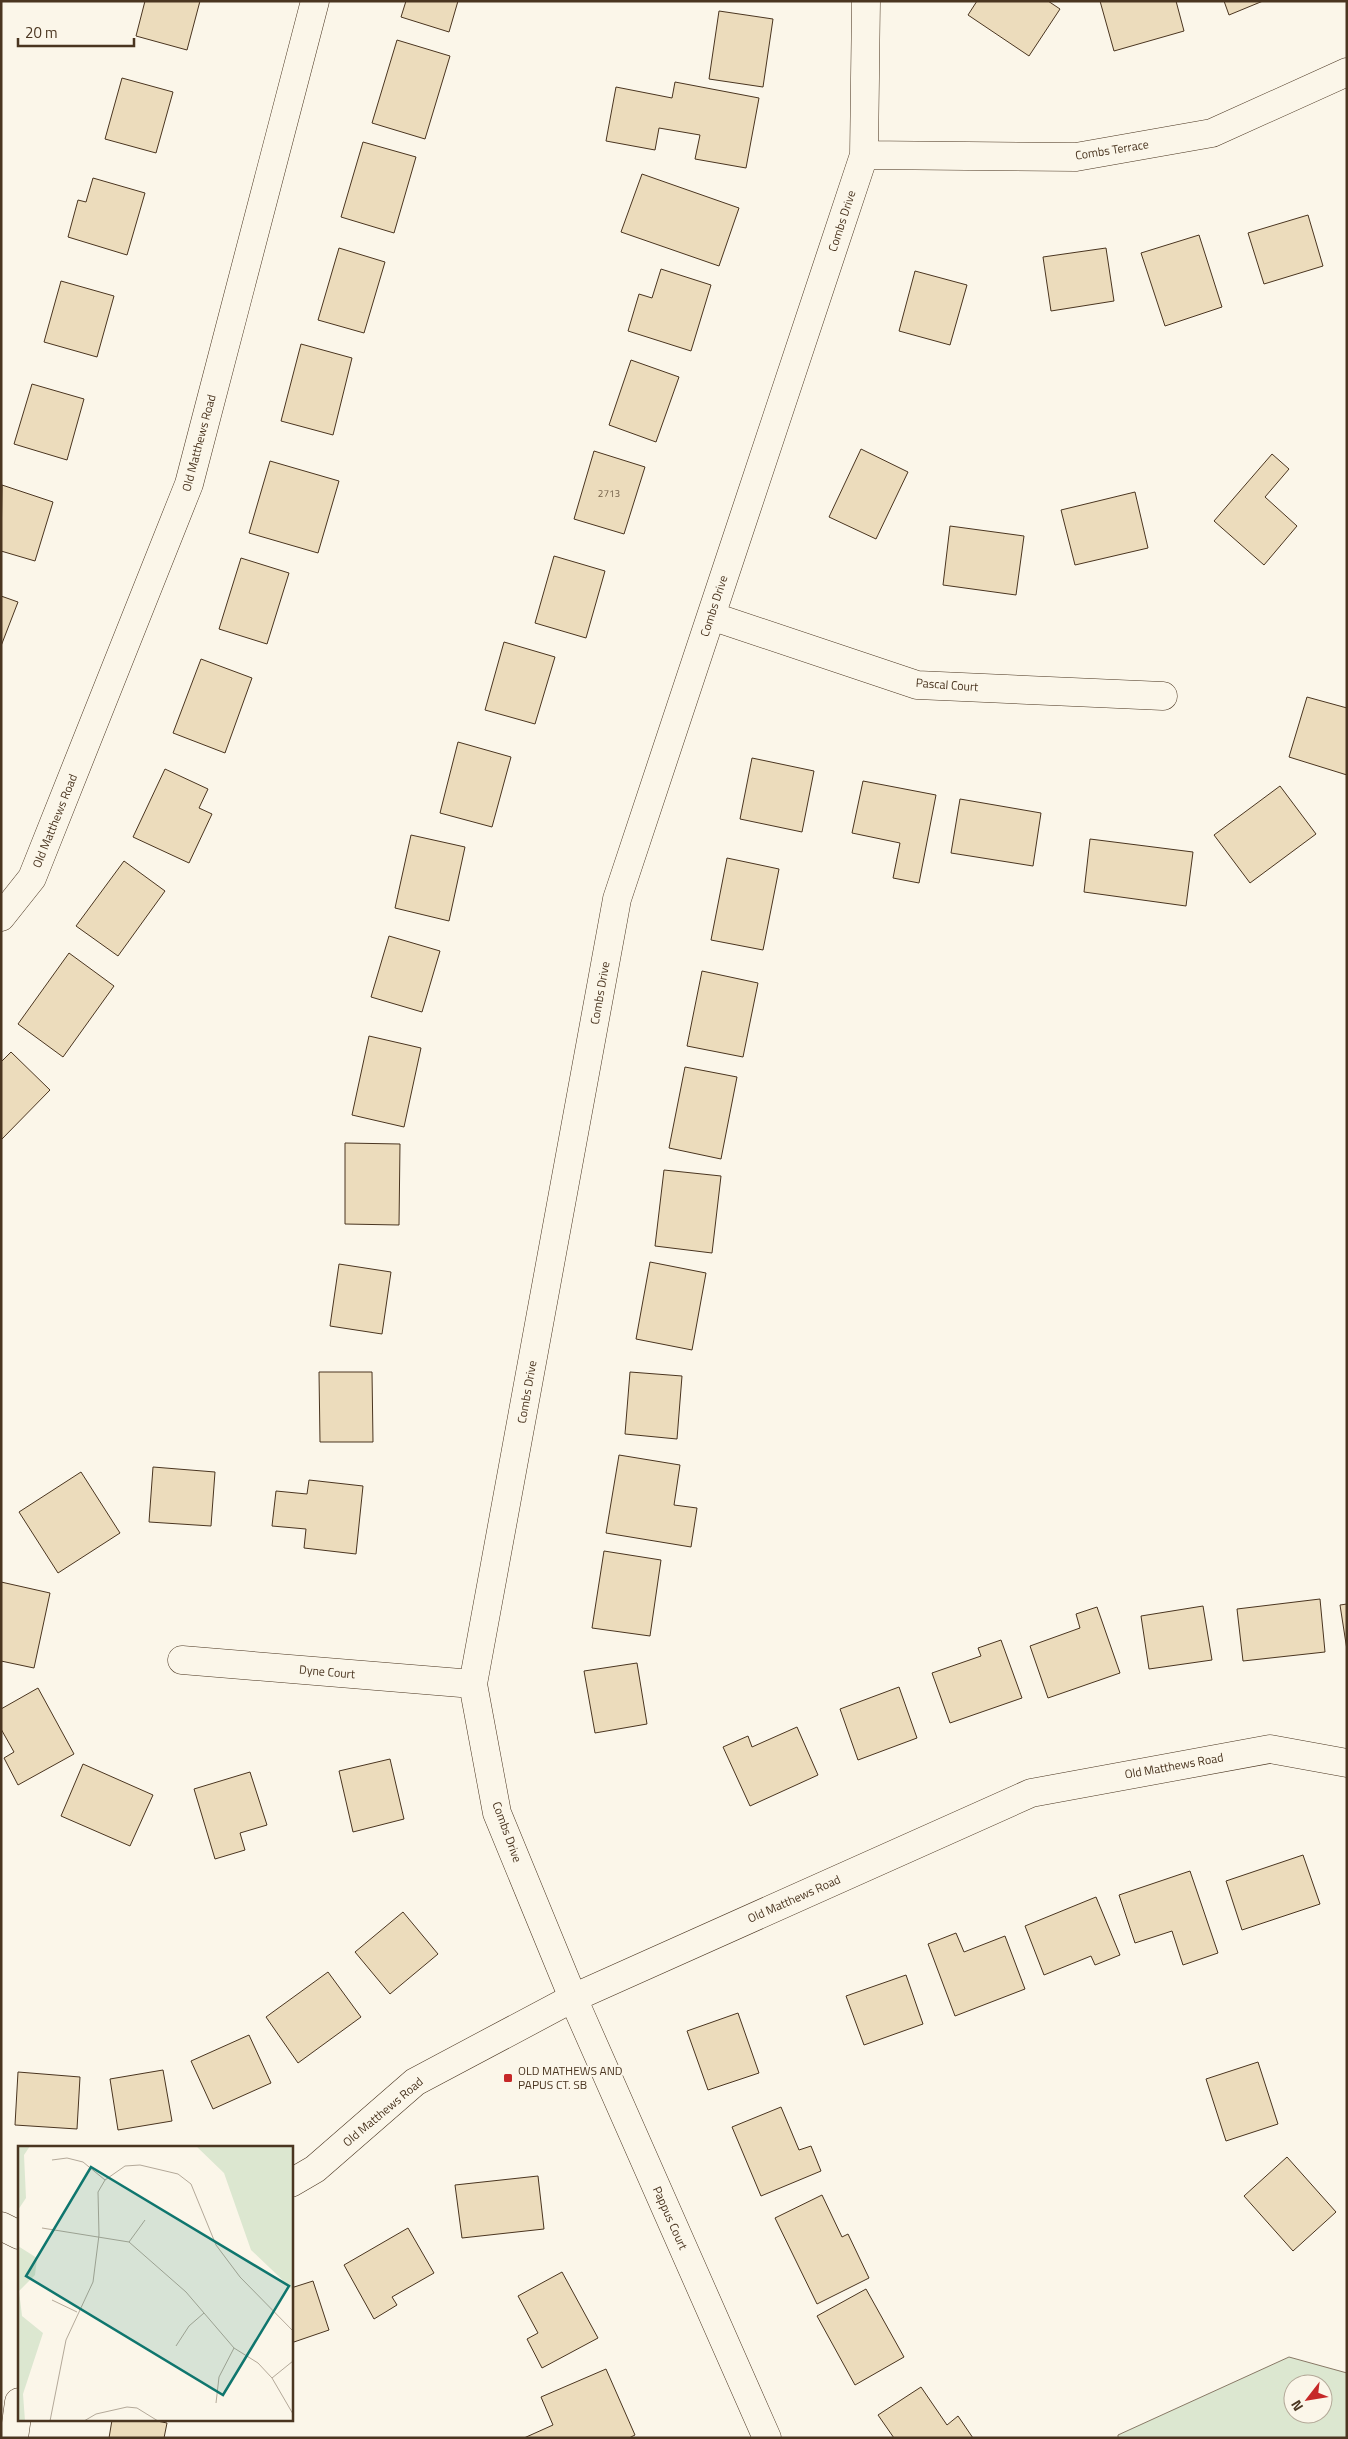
<svg xmlns="http://www.w3.org/2000/svg" width="1348" height="2439" font-family="'Titillium Web',sans-serif">
<rect width="100%" height="100%" fill="#fbf6e9"/>
<path fill="#dce7d0" stroke="#887966" fill-rule="evenodd" d="M 1289,2357 L 1347,2373 L 1347,2438 L 1118,2438 L 1118,2435 ZM 1293,2384 L 1323,2384 L 1323,2414 L 1293,2414 Z"/>
<path fill="#ecdcbc" stroke="#4a3520" d="M 145,1 L 200,1 L 187,50 L 136,36 Z
M 406,1 L 458,1 L 449,32 L 401,17 Z
M 977,1 L 1048,1 L 1060,9 L 1029,56 L 968,15 Z
M 1100,1 L 1176,1 L 1184,31 L 1114,51 Z
M 1224,1 L 1263,1 L 1229,15 Z
M 719,11 L 773,19 L 763,87 L 709,79 Z
M 397,40 L 450,56 L 425,139 L 372,123 Z
M 122,78 L 173,92 L 156,153 L 105,139 Z
M 675,82 L 759,98 L 746,168 L 695,159 L 700,135 L 659,128 L 655,150 L 606,141 L 616,87 L 672,98 Z
M 363,142 L 416,157 L 394,233 L 341,217 Z
M 642,174 L 739,208 L 719,266 L 621,232 Z
M 93,178 L 145,193 L 127,255 L 68,237 L 78,200 L 86,202 Z
M 1308,215 L 1323,266 L 1264,284 L 1248,233 Z
M 1199,235 L 1222,307 L 1165,326 L 1141,253 Z
M 339,248 L 385,262 L 364,333 L 318,320 Z
M 1106,248 L 1114,301 L 1051,311 L 1043,257 Z
M 661,269 L 711,285 L 691,351 L 628,331 L 639,294 L 652,298 Z
M 915,271 L 967,285 L 950,345 L 899,331 Z
M 61,281 L 114,296 L 97,357 L 44,342 Z
M 301,344 L 352,358 L 333,435 L 281,421 Z
M 631,360 L 679,377 L 656,442 L 609,425 Z
M 32,384 L 84,399 L 67,460 L 14,444 Z
M 861,449 L 908,472 L 876,539 L 829,517 Z
M 594,451 L 645,467 L 624,534 L 574,519 Z
M 1272,454 L 1289,469 L 1265,497 L 1297,526 L 1264,565 L 1214,521 Z
M 270,461 L 339,481 L 318,553 L 249,533 Z
M 2,485 L 53,502 L 35,561 L 1,551 Z
M 1135,492 L 1148,548 L 1075,565 L 1061,510 Z
M 950,526 L 1024,536 L 1016,595 L 943,585 Z
M 554,556 L 605,571 L 586,638 L 535,623 Z
M 241,558 L 289,573 L 267,644 L 219,629 Z
M 1,596 L 18,602 L 1,646 Z
M 504,642 L 555,657 L 535,724 L 485,710 Z
M 201,659 L 252,678 L 225,753 L 173,733 Z
M 1307,697 L 1347,708 L 1347,775 L 1289,757 Z
M 458,742 L 511,757 L 492,827 L 440,813 Z
M 752,758 L 814,771 L 802,832 L 740,819 Z
M 165,769 L 208,789 L 199,808 L 212,814 L 189,863 L 133,837 Z
M 863,781 L 936,795 L 919,883 L 893,878 L 900,843 L 852,833 Z
M 1280,786 L 1316,834 L 1250,883 L 1214,835 Z
M 960,799 L 1041,813 L 1033,866 L 951,853 Z
M 411,835 L 465,847 L 449,921 L 395,908 Z
M 1090,839 L 1193,852 L 1186,906 L 1084,892 Z
M 727,858 L 779,869 L 763,950 L 711,940 Z
M 124,861 L 165,891 L 118,956 L 76,926 Z
M 389,936 L 440,951 L 422,1012 L 371,997 Z
M 69,953 L 114,986 L 63,1057 L 18,1024 Z
M 702,971 L 758,983 L 743,1057 L 687,1046 Z
M 369,1036 L 421,1048 L 404,1127 L 352,1115 Z
M 11,1052 L 50,1090 L 1,1140 L 1,1062 Z
M 685,1067 L 737,1077 L 721,1159 L 669,1148 Z
M 345,1143 L 400,1144 L 399,1225 L 345,1224 Z
M 664,1170 L 721,1176 L 712,1253 L 655,1246 Z
M 650,1262 L 706,1273 L 692,1350 L 636,1339 Z
M 339,1264 L 391,1272 L 382,1334 L 330,1326 Z
M 319,1372 L 372,1372 L 373,1442 L 320,1442 Z
M 630,1372 L 682,1376 L 677,1439 L 625,1434 Z
M 619,1455 L 680,1465 L 674,1505 L 697,1508 L 691,1547 L 606,1533 Z
M 153,1467 L 215,1472 L 211,1526 L 149,1522 Z
M 81,1472 L 120,1533 L 58,1573 L 19,1512 Z
M 309,1480 L 363,1486 L 356,1554 L 304,1548 L 306,1529 L 272,1526 L 276,1491 L 307,1494 Z
M 604,1551 L 661,1560 L 650,1636 L 592,1628 Z
M 1,1582 L 50,1593 L 34,1668 L 1,1661 Z
M 1320,1599 L 1325,1652 L 1243,1661 L 1237,1609 Z
M 1347,1604 L 1347,1650 L 1340,1605 Z
M 1203,1606 L 1212,1660 L 1149,1669 L 1141,1616 Z
M 1097,1607 L 1120,1673 L 1048,1698 L 1030,1646 L 1080,1628 L 1076,1614 Z
M 1001,1640 L 1022,1698 L 950,1723 L 932,1673 L 981,1656 L 978,1648 Z
M 637,1663 L 647,1724 L 595,1733 L 584,1671 Z
M 899,1687 L 917,1738 L 858,1760 L 840,1709 Z
M 38,1688 L 74,1754 L 18,1785 L 4,1758 L 14,1752 L 1,1729 L 1,1709 Z
M 797,1727 L 818,1775 L 750,1806 L 723,1747 L 748,1736 L 752,1747 Z
M 390,1759 L 404,1819 L 353,1832 L 339,1771 Z
M 83,1764 L 153,1795 L 130,1846 L 61,1816 Z
M 250,1772 L 267,1825 L 240,1833 L 245,1850 L 215,1859 L 194,1789 Z
M 1303,1855 L 1320,1904 L 1242,1930 L 1226,1881 Z
M 1190,1871 L 1218,1953 L 1183,1965 L 1172,1931 L 1135,1943 L 1119,1895 Z
M 1096,1897 L 1120,1955 L 1095,1965 L 1091,1956 L 1044,1975 L 1025,1926 Z
M 403,1912 L 438,1954 L 390,1994 L 355,1952 Z
M 956,1933 L 964,1952 L 1005,1936 L 1025,1989 L 955,2016 L 928,1944 Z
M 328,1972 L 361,2017 L 298,2063 L 266,2017 Z
M 906,1975 L 923,2024 L 864,2045 L 846,1996 Z
M 738,2013 L 759,2073 L 708,2090 L 687,2031 Z
M 249,2035 L 271,2083 L 213,2109 L 191,2061 Z
M 1258,2062 L 1278,2124 L 1226,2141 L 1206,2079 Z
M 163,2070 L 172,2121 L 118,2130 L 110,2079 Z
M 18,2072 L 80,2077 L 77,2129 L 15,2125 Z
M 781,2107 L 799,2150 L 811,2146 L 821,2171 L 761,2196 L 732,2127 Z
M 1287,2157 L 1336,2212 L 1293,2251 L 1244,2196 Z
M 538,2176 L 544,2229 L 462,2238 L 455,2185 Z
M 822,2195 L 842,2237 L 848,2234 L 869,2278 L 817,2304 L 775,2218 Z
M 408,2228 L 434,2273 L 392,2297 L 397,2305 L 374,2319 L 344,2265 Z
M 562,2272 L 598,2338 L 542,2368 L 527,2339 L 538,2333 L 518,2296 Z
M 313,2281 L 329,2330 L 291,2343 L 291,2288 Z
M 866,2289 L 904,2357 L 855,2385 L 817,2316 Z
M 606,2369 L 635,2435 L 629,2438 L 524,2438 L 553,2425 L 541,2397 Z
M 921,2387 L 947,2425 L 958,2416 L 973,2438 L 894,2438 L 878,2415 Z
M 112,2420 L 152,2420 L 167,2423 L 164,2438 L 109,2438 Z"/>
<g fill="none" stroke-linecap="round" stroke-linejoin="round">
<g stroke="#4a3520" stroke-width="29">
<path id="minor" d="M 864,155 L 1076,157 L 1212,133 L 1347,72
M 711,616 L 917,685 L 1163,696
M 182,1660 L 473,1684
M 14,2438 L 19,2402
M 767,2438 L 573,1998 L 497,1813 L 473,1684 L 617,899 L 864,155 L 866,1"/>
</g>
<g stroke="#4a3520" stroke-width="29">
<path id="tertiary" d="M 1,917 L 32,878 L 189,484 L 315,1
M 291,2183 L 315,2169 L 415,2082 L 573,1998 L 1031,1793 L 1270,1749 L 1347,1763
M 1,2226 L 19,2235"/>
</g>
<use href="#minor" stroke="#fbf6e9" stroke-width="28"/>
<use href="#tertiary" stroke="#fbf6e9" stroke-width="28"/>
</g>
<rect fill="#c62828" stroke="#fbf6e9" stroke-width="2" x="503" y="2073" width="10" height="10" rx="2.5"/>
<g text-anchor="middle" stroke-width="4" stroke-linejoin="round" paint-order="stroke">
<g font-size="10" fill="#725f47">
<text x="609" y="497">2713</text>
</g>
<g font-size="12" fill="#4a3520" stroke="#fbf6e9">
<text transform="translate(1112 150) rotate(-9)" y="4">Combs Terrace</text>
<text transform="translate(842 221) rotate(-72)" y="4">Combs Drive</text>
<text transform="translate(199 443) rotate(-75)" y="4">Old Matthews Road</text>
<text transform="translate(714 606) rotate(-72)" y="4">Combs Drive</text>
<text transform="translate(947 685) rotate(4)" y="4">Pascal Court</text>
<text transform="translate(55 821) rotate(-68)" y="4">Old Matthews Road</text>
<text transform="translate(600 993) rotate(-80)" y="4">Combs Drive</text>
<text transform="translate(527 1392) rotate(-80)" y="4">Combs Drive</text>
<text transform="translate(327 1672) rotate(5)" y="4">Dyne Court</text>
<text transform="translate(1174 1766) rotate(-10)" y="4">Old Matthews Road</text>
<text transform="translate(507 1832) rotate(70)" y="4">Combs Drive</text>
<text transform="translate(794 1899) rotate(-24)" y="4">Old Matthews Road</text>
<text transform="translate(383 2112) rotate(-40)" y="4">Old Matthews Road</text>
<text transform="translate(670 2218) rotate(66)" y="4">Pappus Court</text>
</g>
<g font-size="12" fill="#4a3520" stroke="#fbf6e9" text-anchor="start">
<text x="518" y="2075">OLD MATHEWS AND<tspan x="518" dy="14">PAPUS CT. SB</tspan></text>
</g>
</g>
<g transform="translate(18 2146)">
<rect width="275" height="275" fill="#fbf6e9"/>
<path d="M 0,0 L 12,0 L 6,9 L 8,52 L 0,64 ZM 178,0 L 275,0 L 275,144 L 233,104 L 206,27 ZM 0,100 L 19,112 L 17,129 L 1,145 L 4,170 L 25,187 L 5,248 L 7,275 L 0,275 Z" fill="#dce7d0"/>
<path fill="none" stroke="#b4a999" stroke-width="1" d="M 34,14 L 49,12 L 65,16 L 87,34M 24,82 L 111,96 L 168,146 L 216,202 L 240,217 L 254,232 L 275,268M 111,96 L 127,74M 34,154 L 59,166M 158,200 L 171,180 L 186,167M 254,232 L 275,215M 198,257 L 201,231 L 216,202M 32,275 L 48,194 L 75,136 L 81,89 L 80,46 L 87,34 L 107,20 L 122,19 L 160,28 L 173,38 L 198,99 L 222,131 L 275,185M 66,275 L 78,268 L 109,261 L 119,262 L 140,275"/>
<path fill="#0f766e" fill-opacity="0.15" stroke="#0f766e" stroke-width="2.5" d="M 73,21 L 271,140 L 205,249 L 8,130 Z"/>
<rect width="275" height="275" fill="none" stroke="#4a3520" stroke-width="2.5"/>
</g>
<rect width="1348" height="2439" fill="none" stroke="#4a3520" stroke-width="5"/>
<g transform="translate(1308 2399) rotate(239)"><circle r="24" fill="#fbf6e9" stroke="#b4a999"/>
<path d="M0-4L9 19L0 12L-9 19Z" fill="#c62828"/>
<text y="-8" font-size="14" font-weight="bold" text-anchor="middle" fill="#4a3520">N</text>
</g>
<path d="M18 38v8h116v-8" fill="none" stroke="#4a3520" stroke-width="2.5"/>
<text x="25" y="38" font-size="15" fill="#4a3520" stroke="#fbf6e9" stroke-width="4" paint-order="stroke">20 m</text>
</svg>
